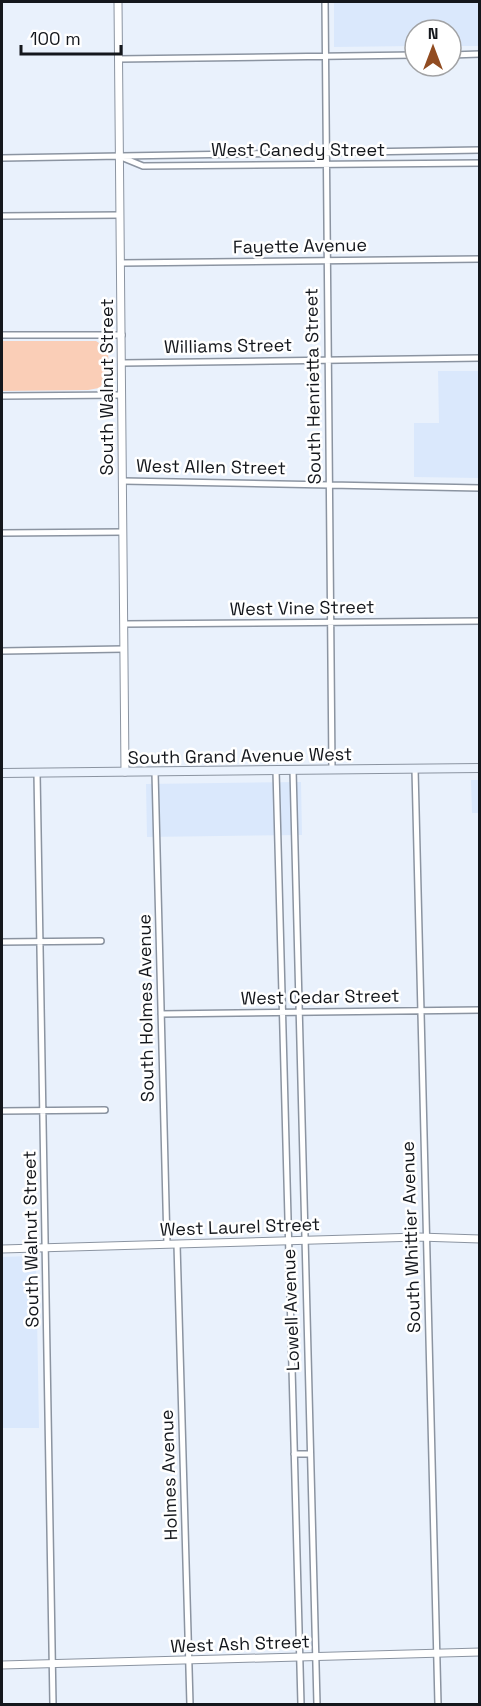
<svg xmlns="http://www.w3.org/2000/svg" width="481" height="1706" font-family="'Space Grotesk',sans-serif">
<rect width="100%" height="100%" fill="#e9f1fc"/>
<path fill="#dae8fc" d="M 334,2 L 479,2 L 479,46 L 451,46 L 451,30 L 415,30 L 415,46 L 334,47 Z
M 438,371 L 479,371 L 479,478 L 414,477 L 414,423 L 439,423 Z
M 471,780 L 479,780 L 479,813 L 472,813 Z
M 301,782 L 302,835 L 147,837 L 146,784 Z
M 30,1256 L 36,1258 L 39,1428 L 2,1428 L 2,1257 Z"/>
<path fill="#faceb7" d="M 2,341 L 96,341 L 108,349 L 109,378 L 99,388 L 88,390 L 2,391 Z"/>
<g fill="none" stroke-linecap="round" stroke-linejoin="round">
<g stroke="#8b94a1" stroke-width="8">
<path id="minor" d="M 325,2 L 332,770
M 451,55 L 480,54
M 118,59 L 415,55
M 121,157 L 143,166 L 480,163
M 2,158 L 480,150
M 2,216 L 120,215
M 121,263 L 480,259
M 2,335 L 122,335
M 122,363 L 480,358
M 2,396 L 122,395
M 123,481 L 480,488
M 2,533 L 123,532
M 124,624 L 480,621
M 2,651 L 124,649
M 415,769 L 438,1704
M 276,770 L 301,1704
M 293,770 L 317,1704
M 155,772 L 167,1244
M 37,773 L 53,1704
M 2,942 L 101,941
M 161,1014 L 480,1010
M 2,1111 L 105,1110
M 177,1244 L 190,1704
M 294,1454 L 310,1454"/>
</g>
<g stroke="#8b94a1" stroke-width="9">
<path id="tertiary" d="M 118,2 L 125,772
M 2,1249 L 419,1237 L 480,1239
M 2,1665 L 480,1652"/>
</g>
<g stroke="#8b94a1" stroke-width="10">
<path id="secondary" d="M 2,773 L 480,768"/>
</g>
<use href="#minor" stroke="#fff" stroke-width="5"/>
<use href="#tertiary" stroke="#fff" stroke-width="7"/>
<use href="#secondary" stroke="#eaf2fd" stroke-width="8"/>
</g>
<g text-anchor="middle" stroke-width="5" stroke-linejoin="round" paint-order="stroke">
<g font-size="18" fill="#14171c" stroke="#fff">
<text x="298" y="156">West Canedy Street</text>
<text transform="translate(300 246) rotate(-1)" y="6">Fayette Avenue</text>
<text transform="translate(228 346) rotate(-1)" y="6">Williams Street</text>
<text transform="translate(313 386) rotate(-91)" y="6">South Henrietta Street</text>
<text transform="translate(107 387) rotate(-90)" y="6">South Walnut Street</text>
<text transform="translate(211 467) rotate(1)" y="6">West Allen Street</text>
<text transform="translate(302 608) rotate(-1)" y="6">West Vine Street</text>
<text transform="translate(240 756) rotate(-1)" y="6">South Grand Avenue West</text>
<text transform="translate(320 997) rotate(-1)" y="6">West Cedar Street</text>
<text transform="translate(146 1008) rotate(-91)" y="6">South Holmes Avenue</text>
<text transform="translate(240 1227) rotate(-2)" y="6">West Laurel Street</text>
<text transform="translate(411 1237) rotate(-92)" y="6">South Whittier Avenue</text>
<text transform="translate(31 1239) rotate(-91)" y="6">South Walnut Street</text>
<text transform="translate(291 1310) rotate(-92)" y="6">Lowell Avenue</text>
<text transform="translate(169 1475) rotate(-92)" y="6">Holmes Avenue</text>
<text transform="translate(240 1644) rotate(-2)" y="6">West Ash Street</text>
</g>
</g>
<rect width="481" height="1706" fill="none" stroke="#14171c" stroke-width="6"/>
<g transform="translate(433 48)"><circle r="28" fill="#ffffff" stroke="#a1a2a4" stroke-width="1.5"/>
<path d="M0-4.5L10 22L0 15L-10 22Z" fill="#914c21"/>
<text y="-9" font-size="16" font-weight="bold" text-anchor="middle" fill="#14171c">N</text>
</g>
<path d="M21 45v9h100v-9" fill="none" stroke="#14171c" stroke-width="3"/>
<text x="30" y="45" font-size="18" fill="#14171c" stroke="#ffffff" stroke-width="4.5" paint-order="stroke">100 m</text>
</svg>
